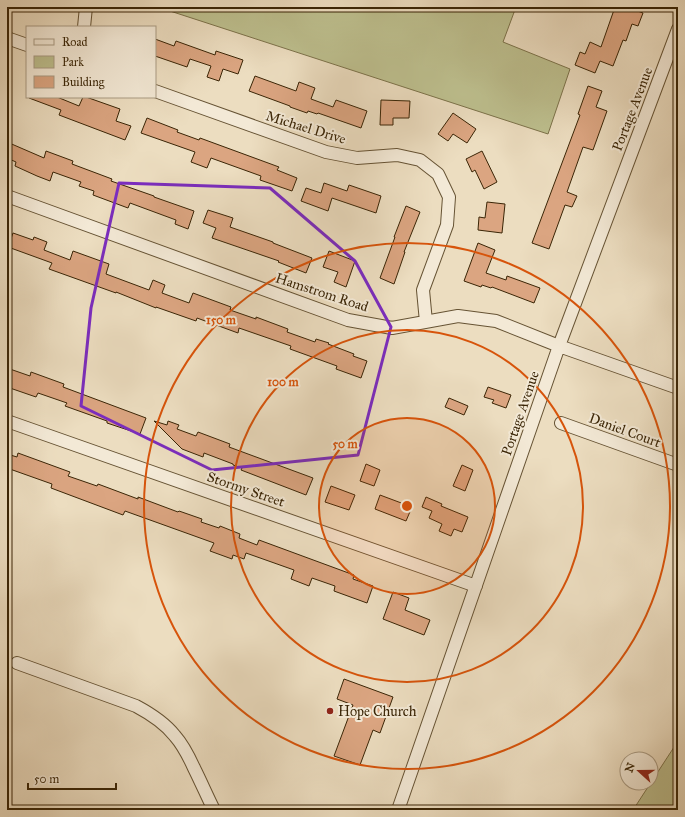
<svg xmlns="http://www.w3.org/2000/svg" width="685" height="817" font-family="'IM FELL Great Primer',serif">
<rect width="100%" height="100%" fill="#ecddc0"/>
<filter id="stains"><feTurbulence type="fractalNoise" baseFrequency=".005" numOctaves="4"/><feColorMatrix values="0 0 0 0 .2 0 0 0 0 .09 0 0 0 0 .02 0 0 0 .5 -.17"/></filter>
<radialGradient id="worn" r=".72"><stop offset=".6" stop-color="#630" stop-opacity="0"/><stop offset="1" stop-color="#630" stop-opacity=".3"/></radialGradient>
<path fill="#bdbf8e" stroke="#7c724a" d="M 171,7 L 516,7 L 503,42 L 570,69 L 548,134 L 170,11 Z
M 678,741 L 678,810 L 633,810 Z"/>
<path fill="#dba581" stroke="#3a2506" d="M 615,7 L 627,7 L 643,13 L 638,26 L 632,24 L 626,41 L 623,40 L 613,66 L 600,61 L 595,73 L 575,65 L 580,52 L 585,54 L 590,42 L 601,47 Z
M 155,39 L 174,46 L 176,41 L 215,55 L 216,51 L 243,60 L 238,74 L 223,69 L 219,81 L 207,77 L 211,66 L 190,59 L 187,67 L 155,56 Z
M 255,76 L 296,91 L 299,82 L 315,88 L 311,99 L 333,107 L 336,100 L 367,111 L 361,128 L 318,113 L 317,114 L 308,111 L 307,113 L 290,107 L 290,106 L 249,91 Z
M 588,86 L 602,91 L 596,107 L 607,111 L 593,150 L 583,147 L 567,192 L 577,196 L 572,207 L 565,205 L 549,249 L 532,243 L 580,115 L 578,114 Z
M 29,97 L 57,97 L 79,106 L 83,97 L 86,97 L 120,109 L 116,121 L 131,126 L 125,140 L 59,115 L 61,110 L 29,98 Z
M 381,100 L 410,101 L 409,118 L 393,118 L 393,125 L 380,125 Z
M 453,113 L 476,129 L 467,143 L 453,134 L 448,141 L 438,134 Z
M 147,118 L 178,130 L 177,132 L 199,140 L 200,138 L 279,167 L 277,170 L 297,178 L 292,191 L 260,180 L 261,176 L 211,158 L 207,168 L 191,162 L 195,152 L 141,133 Z
M 7,142 L 44,158 L 46,151 L 73,161 L 72,164 L 112,179 L 111,181 L 154,196 L 154,197 L 194,211 L 188,229 L 175,224 L 176,220 L 130,203 L 128,208 L 93,195 L 94,191 L 79,186 L 81,182 L 53,172 L 50,181 L 37,176 L 15,166 L 16,162 L 7,158 Z
M 482,151 L 497,182 L 484,189 L 475,170 L 472,172 L 466,159 Z
M 324,183 L 347,191 L 349,185 L 381,196 L 376,213 L 332,198 L 328,211 L 301,201 L 306,188 L 321,193 Z
M 487,202 L 505,204 L 502,233 L 478,230 L 479,217 L 485,218 Z
M 406,206 L 420,212 L 404,252 L 405,252 L 394,284 L 380,278 L 395,237 L 394,237 Z
M 208,210 L 233,218 L 230,227 L 273,242 L 273,243 L 312,258 L 306,273 L 278,262 L 279,261 L 212,238 L 216,228 L 203,223 Z
M 13,233 L 33,240 L 34,237 L 47,242 L 44,250 L 70,260 L 73,251 L 109,264 L 106,274 L 149,290 L 153,280 L 165,285 L 162,293 L 189,303 L 193,293 L 231,307 L 230,310 L 256,319 L 256,317 L 288,329 L 287,332 L 315,342 L 316,339 L 329,343 L 328,344 L 354,354 L 353,356 L 367,361 L 361,378 L 336,369 L 337,366 L 290,349 L 291,346 L 239,328 L 238,333 L 197,318 L 196,321 L 156,307 L 156,308 L 116,292 L 116,293 L 49,269 L 52,263 L 8,247 Z
M 478,243 L 495,250 L 486,273 L 506,280 L 507,276 L 540,288 L 534,303 L 492,287 L 491,288 L 482,285 L 481,287 L 464,281 Z
M 329,251 L 355,261 L 346,287 L 334,282 L 338,272 L 323,267 Z
M 7,368 L 30,376 L 31,372 L 64,384 L 63,387 L 146,418 L 140,434 L 107,423 L 107,421 L 65,406 L 67,403 L 38,393 L 36,397 L 7,387 Z
M 488,387 L 511,395 L 506,408 L 492,403 L 494,400 L 484,397 Z
M 449,398 L 468,406 L 464,415 L 445,407 Z
M 154,421 L 167,425 L 168,421 L 179,425 L 177,429 L 196,436 L 198,432 L 230,444 L 229,447 L 313,478 L 306,495 L 241,470 L 242,468 L 233,465 L 233,464 L 204,453 L 203,457 L 182,449 Z
M 18,453 L 70,472 L 68,476 L 97,486 L 98,484 L 138,499 L 138,497 L 178,512 L 179,511 L 202,519 L 201,522 L 219,528 L 220,526 L 240,534 L 239,538 L 257,545 L 259,540 L 354,575 L 353,579 L 373,586 L 367,603 L 334,591 L 335,586 L 312,578 L 309,586 L 291,579 L 294,570 L 246,553 L 244,559 L 233,555 L 232,559 L 210,551 L 214,543 L 125,511 L 123,515 L 51,488 L 52,484 L 7,468 L 7,454 L 17,457 Z
M 366,464 L 380,470 L 374,486 L 360,481 Z
M 462,465 L 473,470 L 465,491 L 453,486 Z
M 331,486 L 355,495 L 349,510 L 325,502 Z
M 380,495 L 412,507 L 406,521 L 375,509 Z
M 426,497 L 442,504 L 441,506 L 468,517 L 462,532 L 454,529 L 451,536 L 439,531 L 442,524 L 429,518 L 432,511 L 422,507 Z
M 393,592 L 409,598 L 405,610 L 430,620 L 424,635 L 383,619 Z
M 344,679 L 393,697 L 380,733 L 373,730 L 360,765 L 334,756 L 353,705 L 337,699 Z"/>
<g fill="none" stroke-linecap="round" stroke-linejoin="round">
<g stroke="#665334" stroke-width="14">
<path id="minor" d="M 84,27 L 86,7
M 7,38 L 27,45
M 155,91 L 326,152 L 357,158 L 397,155 L 420,160 L 438,174 L 449,197 L 447,225 L 423,290 L 426,322
M 7,196 L 348,320 L 392,328 L 458,316 L 496,321 L 559,346 L 678,388
M 7,421 L 476,586
M 561,423 L 678,465
M 17,663 L 136,706 C 151,714 165,723 175,736 C 183,745 189,757 194,768 C 201,782 207,796 214,810
M 398,810 L 559,346 L 678,29"/>
</g>
<use href="#minor" stroke="#f3e9d6" stroke-width="12"/>
</g>
<path fill="none" stroke="#7b2cbf" stroke-width="3" stroke-linejoin="round" d="M 119,183 L 270,188 L 355,261 L 391,327 L 358,455 L 212,470 L 81,406 L 91,308 Z"/>
<circle cx="407" cy="506" r="88" fill="#d7540b" fill-opacity=".12"/>
<g fill="none" stroke="#d7540b" stroke-width="2">
<circle cx="407" cy="506" r="88"/>
<circle cx="407" cy="506" r="176"/>
<circle cx="407" cy="506" r="263"/>
</g>
<circle fill="#8f2418" stroke="#f3e9d6" stroke-width="1.5" cx="330" cy="711" r="4"/>
<g text-anchor="middle" stroke-width="4" stroke-linejoin="round" paint-order="stroke">
<g font-size="14" fill="#3a2506" stroke="#f3e9d6">
<text transform="translate(632 109) rotate(-69)" y="5">Portage Avenue</text>
<text transform="translate(306 127) rotate(17)" y="5">Michael Drive</text>
<text transform="translate(322 292) rotate(18)" y="5">Hamstrom Road</text>
<text transform="translate(520 413) rotate(-71)" y="5">Portage Avenue</text>
<text transform="translate(625 430) rotate(20)" y="5">Daniel Court</text>
<text transform="translate(246 489) rotate(19)" y="5">Stormy Street</text>
</g>
<g font-size="14" fill="#3a2506" stroke="#f3e9d6" text-anchor="start">
<text x="338" y="716">Hope Church</text>
</g>
</g>
<circle cx="407" cy="506" r="6" fill="#d7540b" stroke="#f3e9d6" stroke-width="2"/>
<g font-size="12" text-anchor="middle" font-weight="bold" fill="#d7540b" stroke="#f3e9d6" stroke-width="4" stroke-linejoin="round" paint-order="stroke">
<text x="221" y="324">150 m</text>
<text x="283" y="386">100 m</text>
<text x="345" y="448">50 m</text>
</g>
<rect width="685" height="817" fill="none" stroke="#ecddc0" stroke-width="24"/>
<rect x="8" y="8" width="669" height="801" fill="none" stroke="#3a2506" stroke-width="2"/>
<rect x="12" y="12" width="661" height="793" fill="none" stroke="#3a2506"/>
<rect x="26" y="26" width="130" height="72" fill="#f3e9d6" stroke="#a99b83"/>
<rect x="34" y="39" width="20" height="6" fill="#f3e9d6" stroke="#a99b83"/>
<text x="62" y="46" font-size="12" fill="#3a2506">Road</text>
<rect x="34" y="56" width="20" height="12" fill="#bdbf8e" stroke="#a99b83"/>
<text x="62" y="66" font-size="12" fill="#3a2506">Park</text>
<rect x="34" y="76" width="20" height="12" fill="#dba581" stroke="#a99b83"/>
<text x="62" y="86" font-size="12" fill="#3a2506">Building</text>
<g transform="translate(639 771) rotate(291)"><circle r="19" fill="#f3e9d6" stroke="#a99b83"/>
<path d="M0-3L7 15L0 10L-7 15Z" fill="#8f2418"/>
<text y="-6" font-size="11" font-weight="bold" text-anchor="middle" fill="#3a2506">N</text>
</g>
<path d="M28 783v6h88v-6" fill="none" stroke="#3a2506" stroke-width="2"/>
<text x="34" y="783" font-size="12" fill="#3a2506" stroke="#f3e9d6" stroke-width="3" paint-order="stroke">50 m</text>
<rect width="100%" height="100%" filter="url(#stains)"/>
<rect width="100%" height="100%" fill="url(#worn)"/>
</svg>
